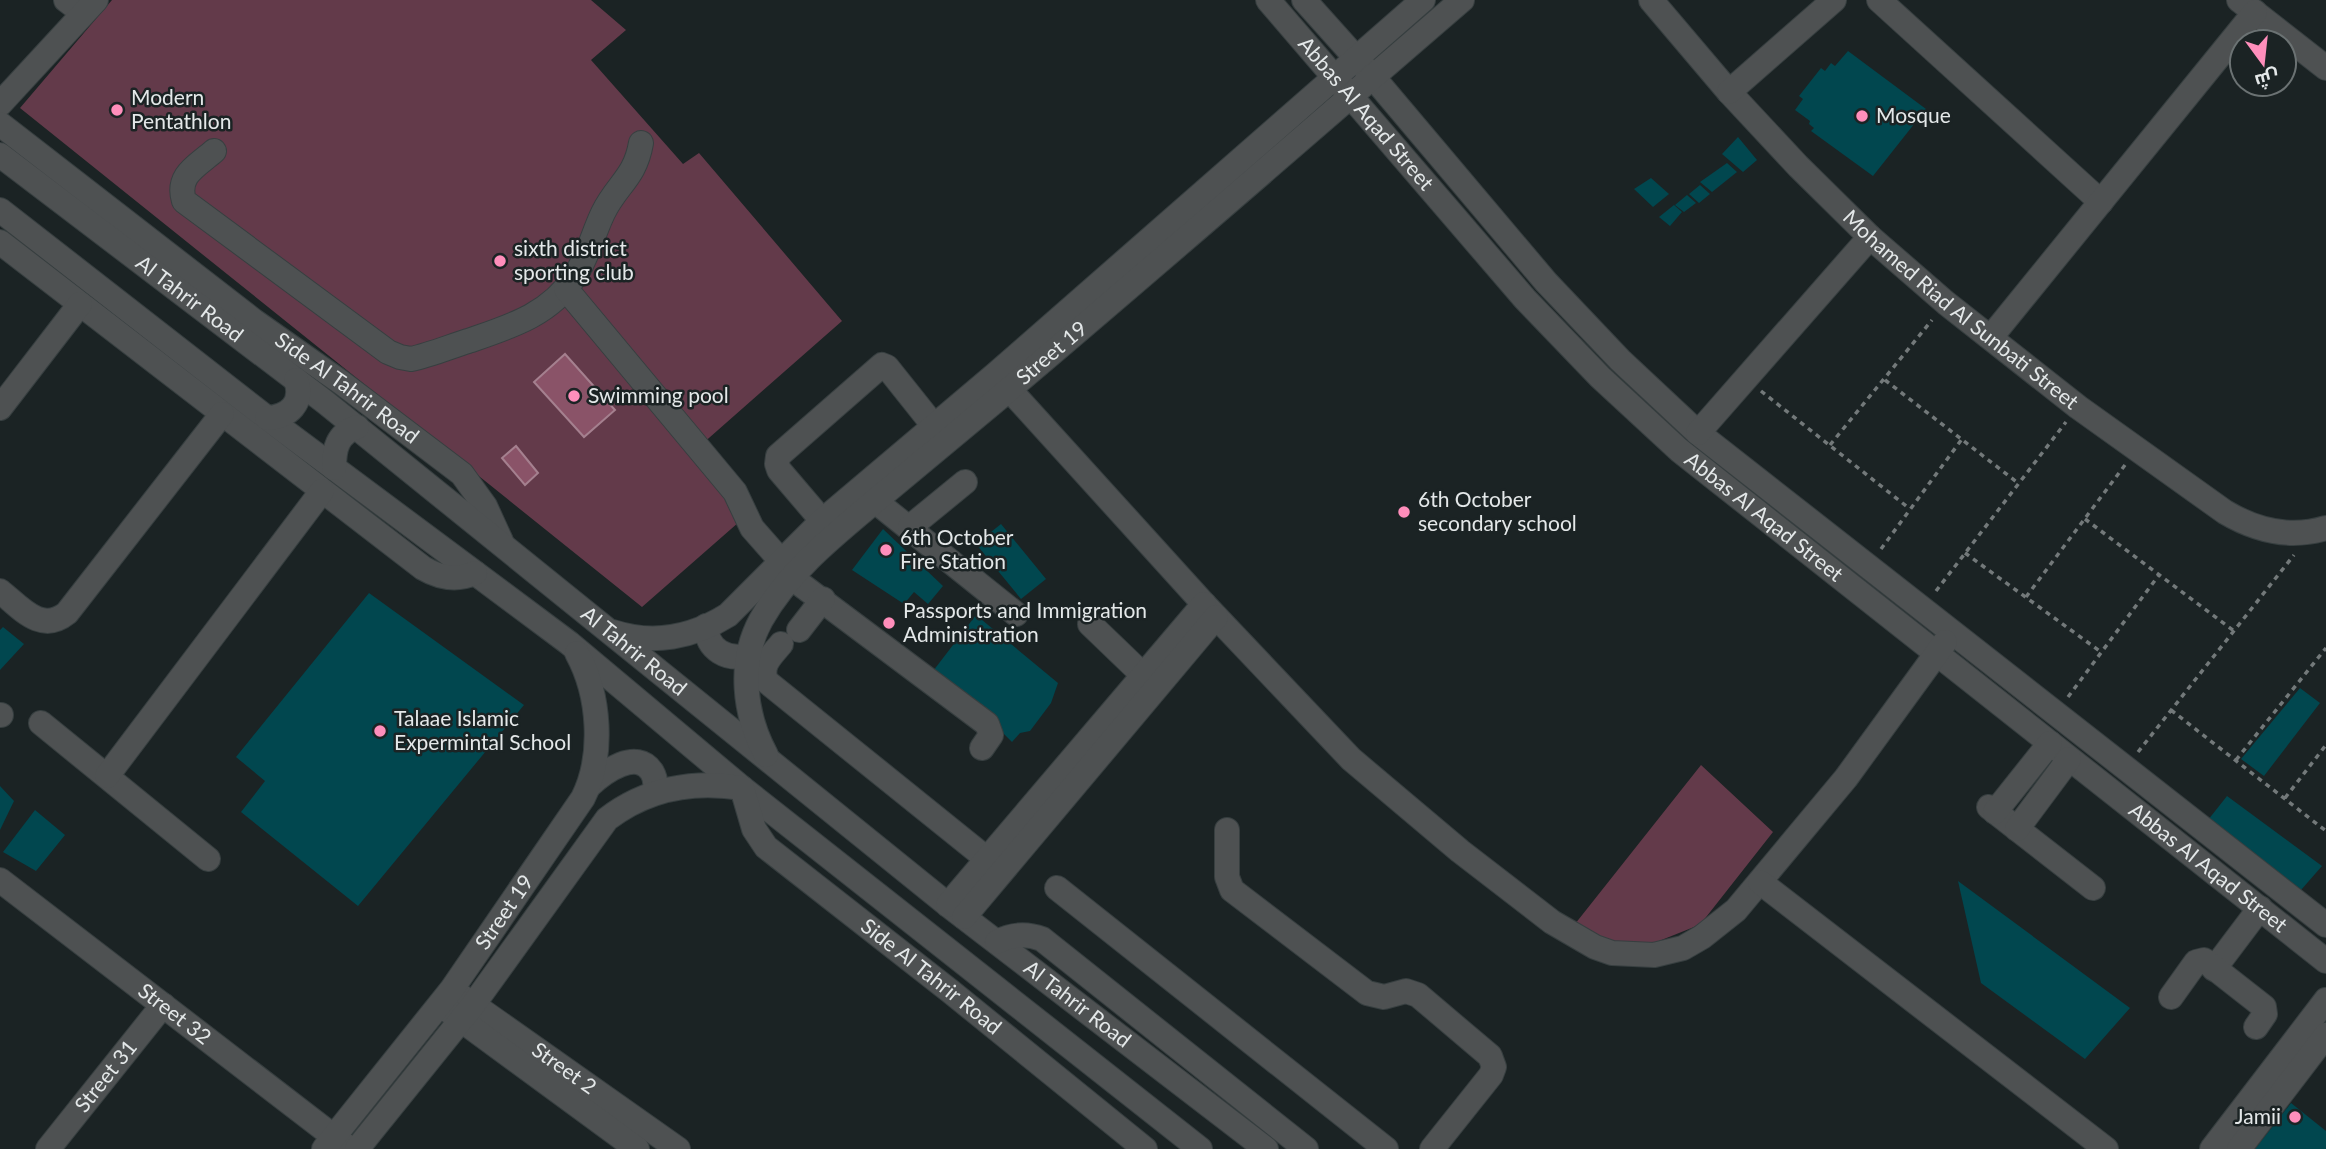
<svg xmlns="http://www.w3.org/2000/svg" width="2326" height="1149" font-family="Lato,Cairo,sans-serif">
<rect width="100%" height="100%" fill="#1b2324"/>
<path fill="#633a4a" d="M 112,0 L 591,0 L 626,30 L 591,60 L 683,164 L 699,153 L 842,321 L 701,445 L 755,508 L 642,607 L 20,108 Z
M 1701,765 L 1773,832 L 1703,921 L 1694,927 L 1654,943 L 1608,944 L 1575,924 Z"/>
<path fill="#8a5368" stroke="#a5808f" stroke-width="2" d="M 565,354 L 615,410 L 584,437 L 534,382 Z
M 516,446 L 538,473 L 525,485 L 502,458 Z"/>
<path fill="#01474f" d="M 1848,51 L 1926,109 L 1873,176 L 1811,131 L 1814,128 L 1809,124 L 1810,121 L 1795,110 L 1803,99 L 1799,96 L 1821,68 L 1825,71 L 1831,63 L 1835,66 Z
M 1738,137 L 1757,160 L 1743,172 L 1722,154 Z
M 1727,163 L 1737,172 L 1712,192 L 1700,182 Z
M 1651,178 L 1669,194 L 1653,207 L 1634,189 Z
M 1700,185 L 1710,194 L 1699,203 L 1689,194 Z
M 1687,195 L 1696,203 L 1684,212 L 1675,205 Z
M 1674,205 L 1682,212 L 1670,226 L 1659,217 Z
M 1001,524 L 1046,579 L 1021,599 L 976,544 Z
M 883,529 L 943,586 L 928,604 L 914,592 L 904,604 L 852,570 Z
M 369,593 L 524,705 L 358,906 L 241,812 L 265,781 L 236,757 Z
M 976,615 L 1058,683 L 1051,703 L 1030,731 L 1020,733 L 1012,742 L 992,722 L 930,675 Z
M 3,627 L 24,644 L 0,670 L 0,630 Z
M 2300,688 L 2320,703 L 2264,776 L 2241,759 Z
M 0,786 L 14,801 L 0,830 Z
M 2227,796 L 2322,866 L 2301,890 L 2208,820 Z
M 35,810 L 65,835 L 36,871 L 3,852 Z
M 1958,881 L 2130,1008 L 2085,1059 L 1981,983 Z
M 2291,1103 L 2326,1131 L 2326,1149 L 2255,1149 Z"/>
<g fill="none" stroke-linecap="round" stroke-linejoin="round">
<g stroke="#373f40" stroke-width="26">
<g id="minor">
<path d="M 66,0 L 83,13"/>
<path id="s1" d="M 1268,0 L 1525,299 L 1600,377 L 1679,450 L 2326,961"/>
<path d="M 1304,0 L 1373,77 L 1546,282 L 1620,360 L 1698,433 L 2326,925"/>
<path id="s2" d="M 1651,0 L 1729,92 L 1798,166 L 1870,237 L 1946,303 L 2078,407 L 2225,512 C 2257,531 2290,539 2326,528"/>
<path d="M 1879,0 L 2101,202"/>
<path d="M 2239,0 L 2326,68"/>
<path d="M 1729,92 L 1834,0"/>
<path d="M 0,104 L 96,0"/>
<path id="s3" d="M 0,124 L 254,321 L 342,383 L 462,474 L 485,506 L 501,541"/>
<path d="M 214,151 C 197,166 176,175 184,201 L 388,352 L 400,357 L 411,359 C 430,355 449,347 468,341 C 509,327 550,315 575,276 C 588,256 593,234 603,213 C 617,184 635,178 641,143"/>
<path id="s4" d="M 0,155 L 325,402 L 948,905 L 1266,1149"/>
<path d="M 0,210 L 267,418 L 569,643 L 742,788 L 1200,1149"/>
<path d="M 0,242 L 423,568 C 440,578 456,581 475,573"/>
<path d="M 566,289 L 735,492 L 752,528 L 781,561"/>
<path d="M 1991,337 L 2255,12"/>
<path d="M 1009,389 L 1204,604 L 1351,759 L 1460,851 L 1552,922 L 1595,947 L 1612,953 L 1654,955 L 1683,948 L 1702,937 L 1736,910 L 1846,778 L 1945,642"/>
<path d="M 0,408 L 80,304"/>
<path d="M 267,418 C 289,417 304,403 296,380"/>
<path d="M 1698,433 L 1870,237"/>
<path d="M 334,468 C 334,449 337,434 357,427"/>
<path d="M 875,501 L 1016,614"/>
<path d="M 910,527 L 965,482"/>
<path d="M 831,531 L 779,470 L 777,464 L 778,456 L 882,365 L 887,367 L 934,426"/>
<path d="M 792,578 L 987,724 L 991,735 L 982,748"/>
<path d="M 0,591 C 21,608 41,634 67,613 L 222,414"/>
<path d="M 1090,624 L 1143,675"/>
<path d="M 706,626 C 707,650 727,661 749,655"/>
<path d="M 799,630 L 823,599"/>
<path d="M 613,632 C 653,645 693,637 728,615 L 822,521 L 996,374 L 1423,0"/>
<path d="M 781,644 C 771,656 760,665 766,681 L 987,859"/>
<path d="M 0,715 L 1,715"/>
<path d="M 41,723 L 208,859"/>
<path id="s5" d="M 766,755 C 744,714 738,662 761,620 C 790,569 837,533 881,496 C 923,461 964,427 1006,392 C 1159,263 1310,131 1462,0"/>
<path d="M 107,776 L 322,491"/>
<path d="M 590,785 C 604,772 637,748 652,772 C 656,779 656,786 654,793"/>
<path d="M 1989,807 L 2093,888"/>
<path d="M 1995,812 L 2050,743"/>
<path d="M 2017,829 L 2069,759"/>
<path d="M 1227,830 L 1227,877 L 1232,890 L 1367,993 L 1384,997 L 1406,991 L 1418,995 L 1490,1056 L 1494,1067 L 1491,1075 L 1432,1149"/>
<path id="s6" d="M 0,880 L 346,1146"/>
<path d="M 1760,882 L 2106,1149"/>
<path d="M 1057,888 L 1386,1149"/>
<path d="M 948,905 L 1204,604"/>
<path d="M 964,917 L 1216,617"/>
<path d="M 997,942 C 1012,934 1026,933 1042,939 L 1306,1149"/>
<path d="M 2214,969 L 2260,908"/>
<path id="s7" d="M 461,996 L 678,1149"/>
<path d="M 2171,997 L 2196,962 L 2204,960 L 2264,1007 L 2265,1014 L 2256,1027"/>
<path d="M 449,1011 L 637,1149"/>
<path id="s8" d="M 48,1149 L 163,1005"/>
<path id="s9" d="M 324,1149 L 452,989 L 583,798 C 604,756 600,695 577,653"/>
<path id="s10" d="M 357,1149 L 473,1005 L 607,819 C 646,789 693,780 742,788 L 754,829 L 766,847 L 950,991 L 1145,1149"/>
<path d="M 2212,1149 L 2326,1000"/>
<path d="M 2239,1149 L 2326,1035"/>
</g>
</g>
<path stroke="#73797a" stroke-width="3.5" stroke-dasharray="5 5" stroke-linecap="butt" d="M 1885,380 L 2018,483
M 1761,391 L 1910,509
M 1830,445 L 1932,320
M 2085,519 L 2234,631
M 1881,549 L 1962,439
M 1965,553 L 2101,652
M 1936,591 L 2066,422
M 2026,597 L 2125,465
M 2068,697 L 2159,575
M 2171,710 L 2326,831
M 2138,752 L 2294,555
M 2236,760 L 2326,648
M 2285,798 L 2326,745"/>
<use href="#minor" stroke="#4e5152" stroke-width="24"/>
</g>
<g fill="#ff8ebb" stroke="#1b2324" stroke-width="2.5">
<circle cx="117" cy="110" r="7"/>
<circle cx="1862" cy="116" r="7"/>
<circle cx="500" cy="261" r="7"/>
<circle cx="574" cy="396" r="7"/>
<circle cx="1404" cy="512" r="7"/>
<circle cx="886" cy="550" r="7"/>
<circle cx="889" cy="623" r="7"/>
<circle cx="380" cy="731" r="7"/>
<circle cx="2295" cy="1117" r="7"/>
</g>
<g text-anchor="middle" stroke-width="5" stroke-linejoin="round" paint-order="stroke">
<g font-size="21" fill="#e4e8e9" stroke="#1b2324" text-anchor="start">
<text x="131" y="105">Modern<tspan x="131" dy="24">Pentathlon</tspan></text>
<text x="1876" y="123">Mosque</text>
<text x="514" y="256">sixth district<tspan x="514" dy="24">sporting club</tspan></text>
<text x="588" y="403">Swimming pool</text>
<text x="1418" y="507">6th October<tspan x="1418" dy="24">secondary school</tspan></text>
<text x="900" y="545">6th October<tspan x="900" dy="24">Fire Station</tspan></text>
<text x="903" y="618">Passports and Immigration<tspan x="903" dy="24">Administration</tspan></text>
<text x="394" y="726">Talaae Islamic<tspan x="394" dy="24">Expermintal School</tspan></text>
<text x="2281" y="1124" text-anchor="end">Jamii</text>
</g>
<g font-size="21" fill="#e4e8e9" stroke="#1b2324">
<text dy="7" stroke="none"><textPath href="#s1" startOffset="150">Abbas Al Aqad Street</textPath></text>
<text dy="7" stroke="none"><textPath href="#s4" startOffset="238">Al Tahrir Road</textPath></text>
<text dy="7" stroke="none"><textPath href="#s2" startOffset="439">Mohamed Riad Al Sunbati Street</textPath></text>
<text dy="7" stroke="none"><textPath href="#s5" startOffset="537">Street 19</textPath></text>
<text dy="7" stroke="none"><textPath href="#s3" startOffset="436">Side Al Tahrir Road</textPath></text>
<text dy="7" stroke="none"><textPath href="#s1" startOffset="718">Abbas Al Aqad Street</textPath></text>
<text dy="7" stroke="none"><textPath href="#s4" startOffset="805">Al Tahrir Road</textPath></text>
<text dy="7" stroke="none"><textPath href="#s1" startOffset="1284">Abbas Al Aqad Street</textPath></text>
<text dy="7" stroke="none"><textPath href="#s9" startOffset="298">Street 19</textPath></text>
<text dy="7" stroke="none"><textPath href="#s10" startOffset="831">Side Al Tahrir Road</textPath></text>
<text dy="7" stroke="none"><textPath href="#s4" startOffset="1372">Al Tahrir Road</textPath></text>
<text dy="7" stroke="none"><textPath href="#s6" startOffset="220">Street 32</textPath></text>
<text dy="7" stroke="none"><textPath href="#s7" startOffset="126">Street 2</textPath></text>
<text dy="7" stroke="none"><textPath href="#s8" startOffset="93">Street 31</textPath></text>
</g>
</g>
<g transform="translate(2263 63) rotate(165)"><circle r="33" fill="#1b2324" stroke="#6b7273" stroke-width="2"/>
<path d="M0-5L12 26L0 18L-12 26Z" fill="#ff8ebb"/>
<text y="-10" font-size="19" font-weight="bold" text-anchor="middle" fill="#e4e8e9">ش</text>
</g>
</svg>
